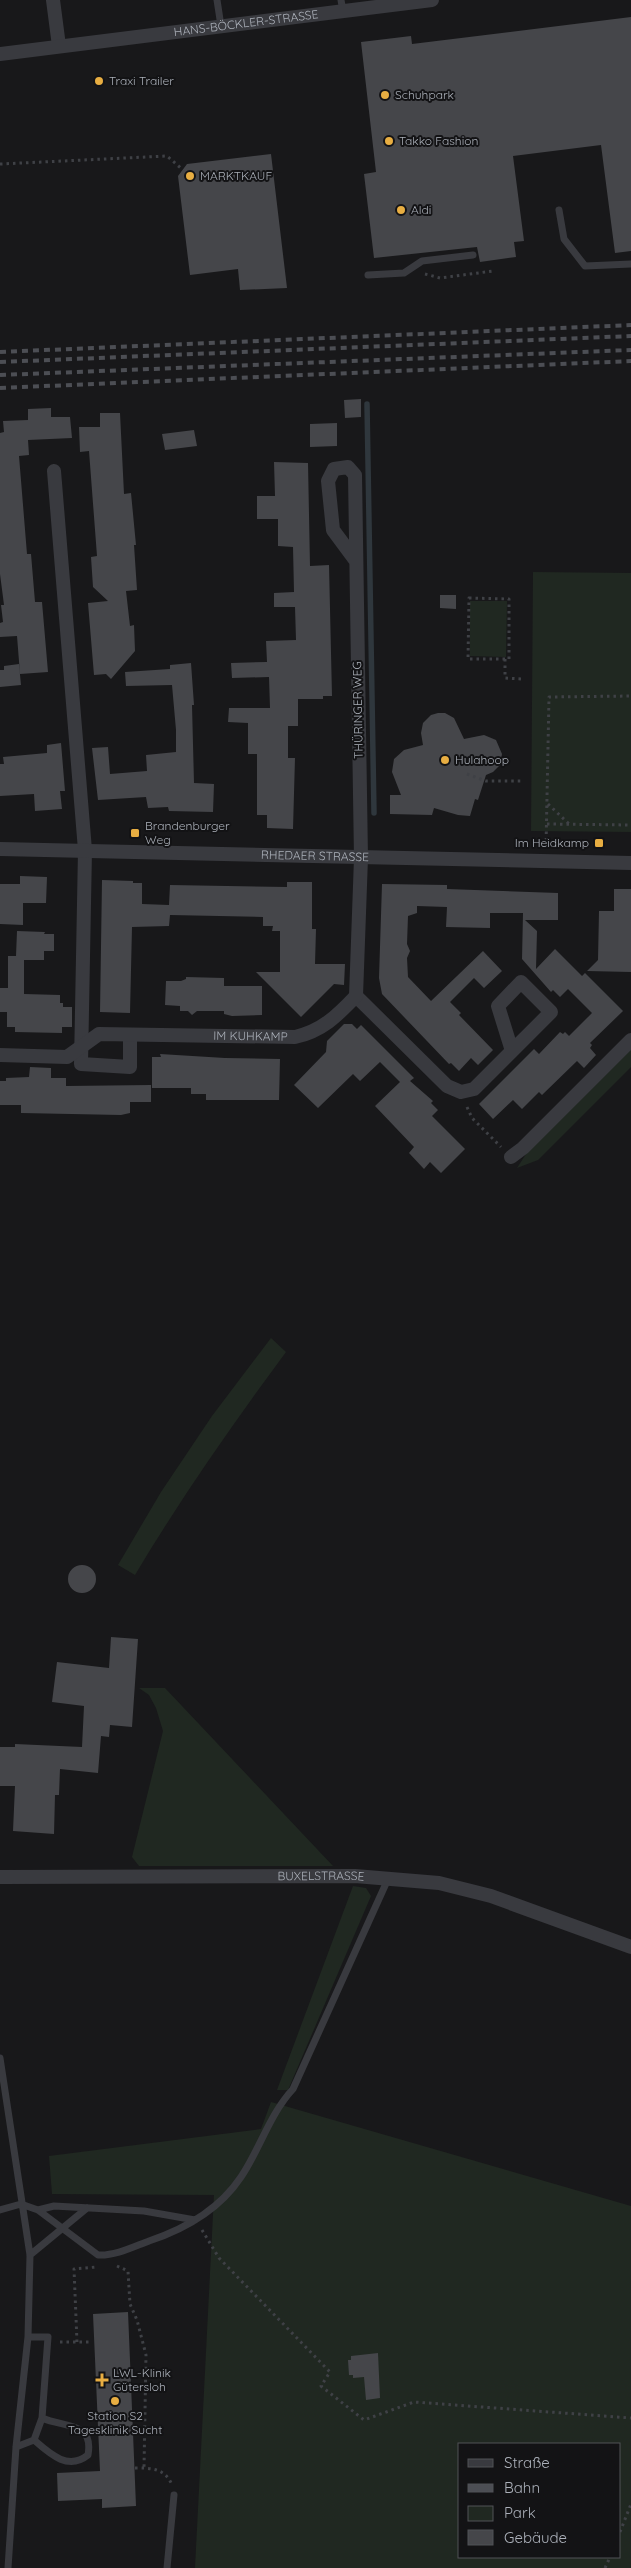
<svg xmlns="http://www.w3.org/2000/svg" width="631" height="2568" font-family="Quicksand,sans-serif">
<rect width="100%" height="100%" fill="#18181a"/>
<path fill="#202821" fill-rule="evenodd" d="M 533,572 L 631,573 L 631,832 L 531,831 Z
M 470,601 L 507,601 L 506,657 L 470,656 Z
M 631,1045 L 631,1067 L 538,1160 L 517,1168 L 528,1151 Z
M 271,1338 L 286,1352 C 232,1425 181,1498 135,1575 L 118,1565 L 161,1492 L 212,1416 Z
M 139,1688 L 165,1688 L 333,1866 L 139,1866 L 132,1857 L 163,1731 L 156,1708 L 149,1695 Z
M 353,1886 L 366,1888 L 371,1896 L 288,2090 L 277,2090 Z
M 271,2102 L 631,2206 L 631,2568 L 195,2568 L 214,2195 L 52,2194 L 49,2156 L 261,2129 ZM 460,2444 L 620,2444 L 620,2557 L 460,2557 Z"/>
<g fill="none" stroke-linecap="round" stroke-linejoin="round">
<path stroke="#2f373d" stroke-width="5.5" d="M 367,404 L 374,813"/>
</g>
<path fill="#45464a" d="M 631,17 L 631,251 L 615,253 L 601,145 L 513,156 L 524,241 L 514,242 L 516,257 L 480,262 L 477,247 L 374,258 L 364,174 L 376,172 L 361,42 L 411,36 L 412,44 Z
M 271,154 L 287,288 L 240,290 L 238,269 L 190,275 L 178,176 L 187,164 Z
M 361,399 L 361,417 L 345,418 L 344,400 Z
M 51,408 L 51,417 L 70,417 L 72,438 L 28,440 L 29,455 L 19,456 L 27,554 L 31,554 L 35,602 L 42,602 L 48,672 L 20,674 L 17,636 L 0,637 L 0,623 L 3,622 L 1,605 L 4,605 L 0,574 L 0,433 L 4,432 L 3,421 L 28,420 L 28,409 Z
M 100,413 L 120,413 L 124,494 L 131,493 L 136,545 L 134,545 L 137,590 L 126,591 L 130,626 L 134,625 L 135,651 L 111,679 L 106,674 L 94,675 L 88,603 L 108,601 L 93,587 L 91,557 L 97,556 L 89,451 L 80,452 L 79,427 L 100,427 Z
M 337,423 L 337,446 L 310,447 L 310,424 Z
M 194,430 L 197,446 L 165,450 L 162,434 Z
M 274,462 L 308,463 L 310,566 L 329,565 L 332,696 L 323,696 L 323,699 L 298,699 L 298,726 L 288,726 L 288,758 L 295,758 L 293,829 L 267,828 L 267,815 L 257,815 L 257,754 L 248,754 L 248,723 L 228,722 L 229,708 L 270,708 L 269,677 L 232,678 L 231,663 L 267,662 L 266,641 L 296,640 L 295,607 L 274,607 L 274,593 L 294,592 L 293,547 L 278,546 L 278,519 L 257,519 L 257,496 L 275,496 Z
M 440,595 L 456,595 L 456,609 L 440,608 Z
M 191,663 L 194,705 L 192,705 L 194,783 L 214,784 L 213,812 L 169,811 L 168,807 L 148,808 L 146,797 L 98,800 L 92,748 L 108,747 L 110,774 L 147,771 L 146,755 L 176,752 L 176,730 L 172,685 L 126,686 L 125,672 L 170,669 L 170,665 Z
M 19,664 L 21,685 L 0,687 L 0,670 L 4,670 L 4,666 Z
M 438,713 L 445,713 L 454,718 L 464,739 L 484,735 L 496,740 L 502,754 L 500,765 L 493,772 L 486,775 L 478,800 L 475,799 L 470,816 L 458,815 L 434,808 L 432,815 L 390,814 L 390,795 L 401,795 L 392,772 L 394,759 L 404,750 L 423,745 L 421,733 L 423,723 L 431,715 Z
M 61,743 L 65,791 L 60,791 L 62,809 L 35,811 L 34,794 L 0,796 L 0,764 L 4,764 L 3,757 L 47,753 L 47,745 Z
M 20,876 L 47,877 L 46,903 L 23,903 L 23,925 L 0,924 L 0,884 L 20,884 Z
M 102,880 L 133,881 L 133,883 L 142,883 L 142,904 L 169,905 L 170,885 L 287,887 L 287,882 L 312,882 L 312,929 L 316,929 L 315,964 L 345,964 L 344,985 L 334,984 L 301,1017 L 256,972 L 280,972 L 280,931 L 272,931 L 273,926 L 263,926 L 263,917 L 170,915 L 169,926 L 132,927 L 130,1013 L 100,1012 Z
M 382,884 L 447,885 L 447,889 L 558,893 L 558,920 L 525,920 L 537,931 L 536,969 L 555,949 L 582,976 L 585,973 L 623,1011 L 590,1043 L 592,1045 L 590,1048 L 596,1055 L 584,1068 L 577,1061 L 542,1095 L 539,1092 L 522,1109 L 513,1100 L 493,1119 L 479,1104 L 534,1049 L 539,1054 L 560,1032 L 563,1034 L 565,1032 L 569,1036 L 592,1013 L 568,989 L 560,997 L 553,990 L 551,992 L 522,959 L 523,913 L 490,913 L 490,928 L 446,927 L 447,907 L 417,906 L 417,913 L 408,916 L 407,944 L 410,951 L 407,958 L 408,977 L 431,1001 L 483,951 L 502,971 L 484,988 L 474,978 L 450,1002 L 461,1013 L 459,1015 L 493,1050 L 478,1065 L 471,1058 L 459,1071 L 451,1063 L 449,1064 L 382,994 L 379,978 Z
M 614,889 L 631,889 L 631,972 L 587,971 L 598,960 L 599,911 L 614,911 Z
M 17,931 L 45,932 L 44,934 L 54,934 L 54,951 L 44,951 L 44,960 L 24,960 L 24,994 L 60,995 L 60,1003 L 63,1003 L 63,1007 L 72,1007 L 72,1027 L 62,1027 L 62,1033 L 15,1032 L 15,1027 L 7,1027 L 7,1012 L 0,1012 L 0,988 L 8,988 L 8,956 L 16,956 Z
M 186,977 L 224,978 L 224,986 L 262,986 L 262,1015 L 232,1016 L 224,1014 L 224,1011 L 197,1011 L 192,1015 L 188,1011 L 180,1011 L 180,1006 L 165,1005 L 166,981 L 181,981 L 186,979 Z
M 344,1024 L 352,1024 L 357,1029 L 361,1025 L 414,1078 L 410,1081 L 433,1101 L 431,1103 L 438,1110 L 432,1116 L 465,1149 L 441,1173 L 430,1162 L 424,1169 L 409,1153 L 414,1147 L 375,1106 L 400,1082 L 380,1062 L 360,1081 L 353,1074 L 318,1108 L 294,1085 L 326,1052 L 327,1041 Z
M 160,1054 L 225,1058 L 280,1059 L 279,1100 L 206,1100 L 206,1094 L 191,1094 L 191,1088 L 152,1088 L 152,1057 L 161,1057 Z
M 30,1067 L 51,1068 L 51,1078 L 66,1078 L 66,1086 L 151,1085 L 151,1102 L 130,1102 L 130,1113 L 121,1115 L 21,1113 L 21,1105 L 0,1105 L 0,1081 L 6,1081 L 6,1078 L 29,1077 Z
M68 1579a14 14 0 1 1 28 0a14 14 0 1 1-28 0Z
M 111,1637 L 138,1639 L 132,1727 L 110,1725 L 109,1737 L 101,1736 L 98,1773 L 60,1769 L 59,1795 L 55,1795 L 54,1834 L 13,1831 L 15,1786 L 0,1786 L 0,1747 L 15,1747 L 15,1744 L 82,1747 L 84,1706 L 52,1702 L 57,1662 L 109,1668 Z
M 128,2312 L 136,2506 L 102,2508 L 102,2499 L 58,2501 L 57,2473 L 100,2471 L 93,2314 Z
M 378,2353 L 380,2398 L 366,2400 L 364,2377 L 353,2378 L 353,2375 L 349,2375 L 348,2360 L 351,2360 L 351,2356 Z"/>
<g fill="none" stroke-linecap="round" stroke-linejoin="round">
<path stroke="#3f4146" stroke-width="3" stroke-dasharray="2.5 4" stroke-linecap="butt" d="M 0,164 L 167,156 L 183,170
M 425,274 L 440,278 L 493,271
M 469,598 L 509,599 L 509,659 L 468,659 Z
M 505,659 L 505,678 L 522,679
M 467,774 L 486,781 L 522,781
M 548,804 L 569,824
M 547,824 L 631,825
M 546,847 L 549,697 L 631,696
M 467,1107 L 472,1118 L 501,1147
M 202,2230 L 219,2258 L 330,2372 L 321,2386 L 364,2420 L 414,2402 L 631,2418
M 117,2266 L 128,2271 L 130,2304 L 137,2320 L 146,2355 L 144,2468
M 60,2342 L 89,2342
M 77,2342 L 74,2269 L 96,2267
M 135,2468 C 151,2468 165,2468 172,2485
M 620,2532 L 631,2504
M 605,2568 L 610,2557"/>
<path stroke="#393a3f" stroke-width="7" d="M 217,0 L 221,26
M 341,0 L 343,11
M 559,210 L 564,239 L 585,266 L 631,264
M 368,275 L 404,273 L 422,261 L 473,255
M 0,2058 L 30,2255 L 28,2337 L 16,2447 L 8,2568
M 0,2210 L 21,2204 L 38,2210 L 98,2255 C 115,2256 133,2247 149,2241 C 185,2229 219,2210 241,2177 C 260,2149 269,2115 293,2089 L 388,1879
M 38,2210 L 54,2206 L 144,2211 L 195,2220
M 30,2255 L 87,2208
M 34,2440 C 50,2454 68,2471 88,2455 C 94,2421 65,2428 42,2418
M 16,2447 L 34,2440 L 42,2418 L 48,2337 L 28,2337
M 167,2568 L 174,2495"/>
<g stroke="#393a3f" stroke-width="14">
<path d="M 53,0 L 59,46"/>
<path id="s1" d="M 0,54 L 432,0"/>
<path d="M 54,471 L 85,850 L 81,1064 L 130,1067 L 130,1035"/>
<path id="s2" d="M 0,849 L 631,863"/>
<path d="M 356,996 L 447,1086 L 461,1092 L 474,1089 L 551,1012 L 521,982 L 498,1006 L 512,1051"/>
<path id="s3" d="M 0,1055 L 67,1057 L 99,1034 L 295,1037 C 322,1031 337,1016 356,996 L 361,858 L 355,475 L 348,467 L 334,469 L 328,481 L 333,530 L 356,561"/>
<path d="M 511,1157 L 523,1148 L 631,1040"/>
<path id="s4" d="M 0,1877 L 355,1876 L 439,1883 L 491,1896 L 631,1947"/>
</g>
<path stroke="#4c4e54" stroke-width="4" stroke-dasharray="6 5" stroke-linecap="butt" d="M 0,352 L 631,325
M 0,362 L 631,336
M 0,375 L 631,350
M 0,388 L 631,361"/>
</g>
<g fill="#e8ae42" stroke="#131315" stroke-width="2">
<circle cx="99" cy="81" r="5"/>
<circle cx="385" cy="95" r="5"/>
<circle cx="389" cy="141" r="5"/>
<circle cx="190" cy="176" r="5"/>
<circle cx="401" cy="210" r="5"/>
<circle cx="445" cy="760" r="5"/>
<rect x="130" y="828" width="10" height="10" rx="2.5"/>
<rect x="594" y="838" width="10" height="10" rx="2.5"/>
<path d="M99.5 2372.5h5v5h5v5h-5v5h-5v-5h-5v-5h5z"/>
<circle cx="115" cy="2401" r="5"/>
</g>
<g text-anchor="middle" stroke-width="4" stroke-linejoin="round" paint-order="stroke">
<g font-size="12" fill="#abb0b9" stroke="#131315">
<text dy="4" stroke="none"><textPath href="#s1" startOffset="248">HANS-BÖCKLER-STRASSE</textPath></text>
<text transform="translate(358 710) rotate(-91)" y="4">THÜRINGER WEG</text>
<text dy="4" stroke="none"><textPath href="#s2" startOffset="315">RHEDAER STRASSE</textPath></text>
<text dy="4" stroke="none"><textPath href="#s3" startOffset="258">IM KUHKAMP</textPath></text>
<text dy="4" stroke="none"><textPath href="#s4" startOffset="321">BUXELSTRASSE</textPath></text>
</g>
<g font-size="12" fill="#abb0b9" stroke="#131315" text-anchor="start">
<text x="109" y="85">Traxi Trailer</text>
<text x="395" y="99">Schuhpark</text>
<text x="399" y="145">Takko Fashion</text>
<text x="200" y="180">MARKTKAUF</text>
<text x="411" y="214">Aldi</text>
<text x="455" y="764">Hulahoop</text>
<text x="145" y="830">Brandenburger<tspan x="145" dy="14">Weg</tspan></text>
<text x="589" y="847" text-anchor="end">Im Heidkamp</text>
<text x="113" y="2377">LWL-Klinik<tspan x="113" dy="14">Gütersloh</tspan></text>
<text x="115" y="2420" text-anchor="middle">Station S2<tspan x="115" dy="14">Tagesklinik Sucht</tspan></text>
</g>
</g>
<rect x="458" y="2443" width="162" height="115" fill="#131315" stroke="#505257"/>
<rect x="468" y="2459" width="25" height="8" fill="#393a3f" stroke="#505257"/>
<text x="504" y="2468" font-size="15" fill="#abb0b9">Straße</text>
<rect x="468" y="2484" width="25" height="8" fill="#4c4e54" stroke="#505257"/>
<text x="504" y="2493" font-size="15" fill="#abb0b9">Bahn</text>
<rect x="468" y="2506" width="25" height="15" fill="#202821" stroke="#505257"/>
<text x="504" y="2518" font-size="15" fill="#abb0b9">Park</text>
<rect x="468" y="2530" width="25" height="15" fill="#45464a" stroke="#505257"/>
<text x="504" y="2543" font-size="15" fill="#abb0b9">Gebäude</text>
</svg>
